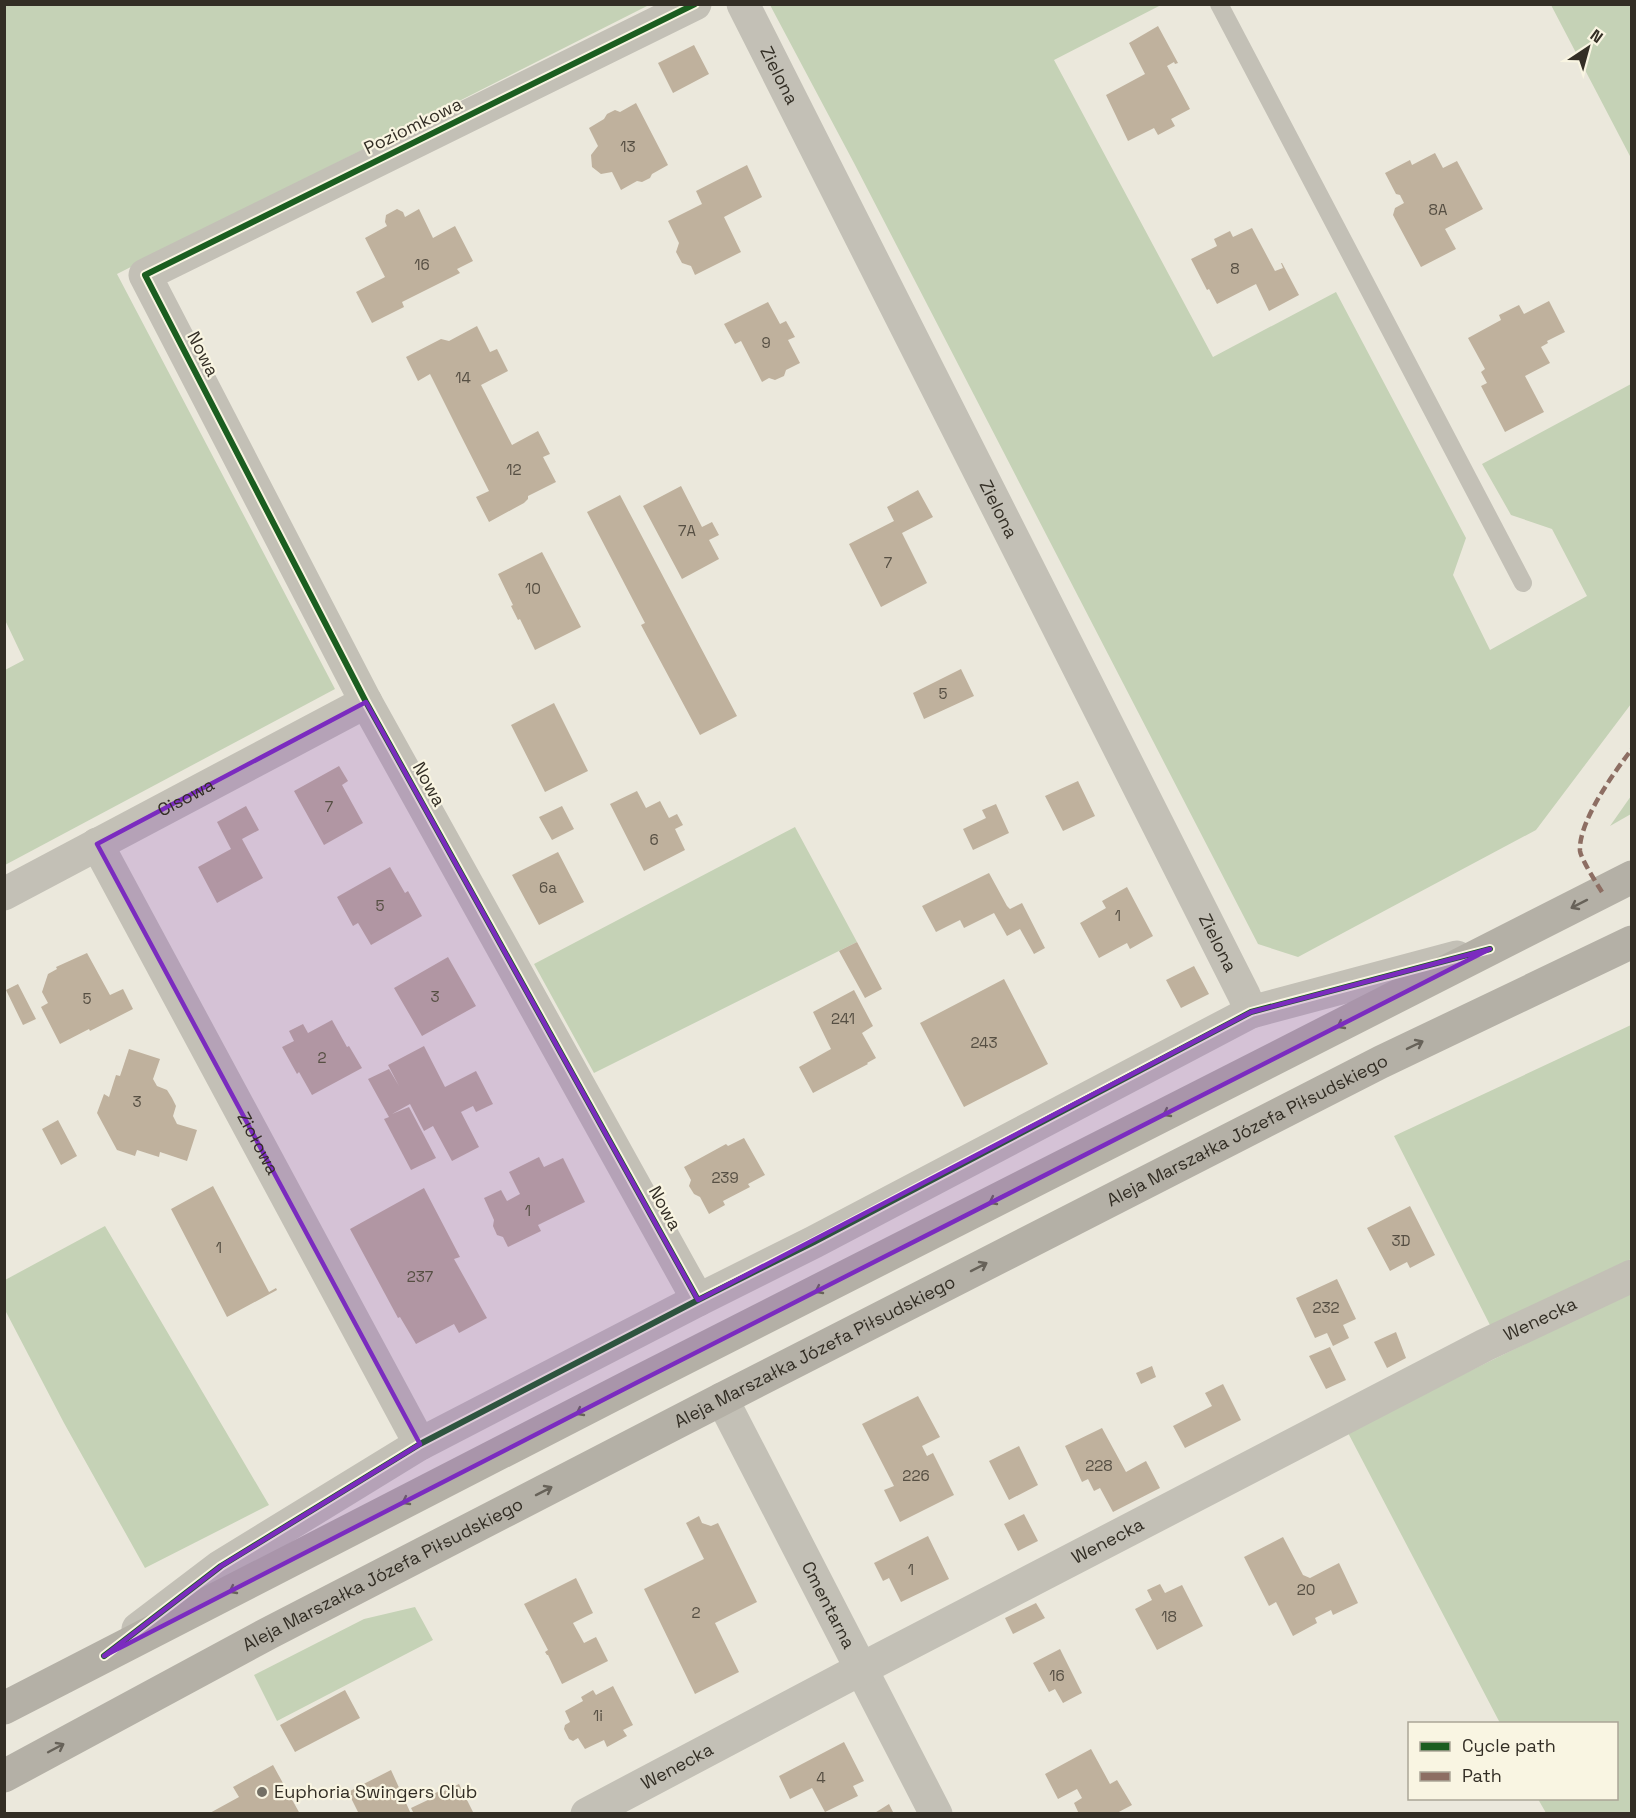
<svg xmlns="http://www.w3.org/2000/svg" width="1636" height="1818" font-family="'Space Grotesk',sans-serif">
<rect width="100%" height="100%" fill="#ebe8dc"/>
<path fill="#c5d2b6" d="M 5,5 L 649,5 L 117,274 L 335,689 L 5,865 L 5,670 L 24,660 L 5,620 Z
M 770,5 L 1161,5 L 1054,60 L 1213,357 L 1336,292 L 1466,538 L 1453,575 L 1490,650 L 1587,596 L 1552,529 L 1511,515 L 1482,464 L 1631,384 L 1631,704 L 1536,830 L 1298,957 L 1258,944 L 854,163 Z
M 1551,5 L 1631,5 L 1631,158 Z
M 1631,796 L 1631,814 L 1610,826 Z
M 795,827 L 857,942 L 594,1073 L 534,964 Z
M 1631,1025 L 1631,1259 L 1491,1327 L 1394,1136 Z
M 105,1226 L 269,1505 L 145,1568 L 64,1423 L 5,1310 L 5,1280 Z
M 1631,1292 L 1631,1813 L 1546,1813 L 1538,1799 L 1616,1798 L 1616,1724 L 1500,1723 L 1347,1431 Z
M 415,1607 L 433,1640 L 277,1721 L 254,1675 L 364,1619 Z"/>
<path fill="#bfb19d" d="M 1158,26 L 1178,63 L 1175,64 L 1174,62 L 1167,66 L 1190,109 L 1171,119 L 1175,126 L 1158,135 L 1154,128 L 1128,141 L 1106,95 L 1145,74 L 1129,43 Z
M 694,45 L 709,74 L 673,93 L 658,63 Z
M 636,103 L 668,165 L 652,174 L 650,178 L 642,182 L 637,181 L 621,190 L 612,172 L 601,174 L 592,167 L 591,155 L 598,146 L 589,128 L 604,119 L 607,114 L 615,110 L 620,112 Z
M 1435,153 L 1443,168 L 1457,161 L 1483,209 L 1445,229 L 1456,249 L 1421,267 L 1393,215 L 1395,208 L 1404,203 L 1400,195 L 1396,194 L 1385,173 L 1410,160 L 1412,165 Z
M 747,165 L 762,197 L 724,217 L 741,252 L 695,275 L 691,266 L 682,263 L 676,252 L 679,243 L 668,221 L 702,204 L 696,191 Z
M 397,209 L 403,212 L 405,217 L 419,209 L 433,238 L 455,226 L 473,261 L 457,269 L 460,273 L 402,302 L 404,307 L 372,323 L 356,292 L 385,277 L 365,238 L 387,226 L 385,222 L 386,215 Z
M 1252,228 L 1275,271 L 1283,268 L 1281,263 L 1282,263 L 1299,295 L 1269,311 L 1256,284 L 1217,304 L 1209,289 L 1207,290 L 1191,259 L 1217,246 L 1214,239 L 1230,231 L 1233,237 Z
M 1549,301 L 1565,332 L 1547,341 L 1548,343 L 1541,347 L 1550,363 L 1525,376 L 1544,412 L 1505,432 L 1481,386 L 1487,383 L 1481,372 L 1485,369 L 1468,338 L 1501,320 L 1499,315 L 1519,305 L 1524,314 Z
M 768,302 L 780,324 L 786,321 L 795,337 L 788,340 L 800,363 L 786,370 L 784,376 L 775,380 L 769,378 L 762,382 L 741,341 L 735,344 L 724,324 Z
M 477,326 L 490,352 L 497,349 L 508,371 L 481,385 L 512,445 L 538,431 L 550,454 L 543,457 L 556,482 L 528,496 L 528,499 L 524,503 L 489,522 L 476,497 L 489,491 L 459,432 L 430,374 L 418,381 L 406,357 L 441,339 L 449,341 Z
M 681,486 L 702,527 L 712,522 L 719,535 L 709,540 L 719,559 L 682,579 L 643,506 Z
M 918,490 L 933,517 L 902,533 L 927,583 L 881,607 L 849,544 L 894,521 L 887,507 Z
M 620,495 L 737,716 L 700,735 L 641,625 L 645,623 L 587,512 Z
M 542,552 L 581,627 L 535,650 L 520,619 L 518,620 L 511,606 L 513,605 L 498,574 Z
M 961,669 L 974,696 L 924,719 L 913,693 Z
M 554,703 L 588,771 L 545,792 L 511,725 Z
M 339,766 L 348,781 L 342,785 L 363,823 L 324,845 L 294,791 Z
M 1078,781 L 1095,816 L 1063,831 L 1045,796 Z
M 637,791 L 646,808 L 660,801 L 669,818 L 677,814 L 683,825 L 675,829 L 685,850 L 644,871 L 610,804 Z
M 996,804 L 1009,833 L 973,850 L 963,829 L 986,818 L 982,810 Z
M 246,806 L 259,830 L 242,839 L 263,878 L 217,903 L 198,867 L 231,849 L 217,822 Z
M 562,806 L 574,829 L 552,840 L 539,817 Z
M 558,852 L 584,902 L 539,925 L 512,875 Z
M 390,867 L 405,893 L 408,891 L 422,916 L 371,945 L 358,923 L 353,926 L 337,897 Z
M 989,873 L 1007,906 L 1010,909 L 1022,903 L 1045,948 L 1034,954 L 1020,929 L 1007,936 L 994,913 L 964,928 L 960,920 L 936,932 L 922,906 Z
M 1127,887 L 1153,936 L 1130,949 L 1127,943 L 1099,958 L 1080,923 L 1106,908 L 1102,901 Z
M 857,942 L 882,989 L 865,998 L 839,951 Z
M 87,953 L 110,995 L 123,989 L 133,1009 L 90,1031 L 89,1029 L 60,1044 L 41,1007 L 48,1003 L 42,992 L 48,974 L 57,969 L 56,967 Z
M 448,957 L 476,1006 L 422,1036 L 394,988 Z
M 1194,966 L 1209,994 L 1181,1008 L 1166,980 Z
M 1004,979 L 1048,1064 L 964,1107 L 920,1023 Z
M 18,984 L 36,1019 L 23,1025 L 6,990 Z
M 854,990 L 873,1026 L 862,1033 L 876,1058 L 867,1063 L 868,1064 L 813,1093 L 799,1067 L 831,1049 L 813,1012 Z
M 332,1020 L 347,1047 L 349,1046 L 362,1068 L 312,1095 L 299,1072 L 297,1074 L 282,1047 L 294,1041 L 289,1031 L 303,1024 L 308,1033 Z
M 424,1046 L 445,1087 L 476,1071 L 493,1104 L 476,1112 L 473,1106 L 461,1112 L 479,1147 L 452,1161 L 433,1126 L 424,1131 L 410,1104 L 392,1114 L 409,1107 L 436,1158 L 411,1170 L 384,1119 L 389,1117 L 368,1079 L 389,1069 L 399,1086 L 388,1065 Z
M 129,1049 L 160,1059 L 153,1079 L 157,1086 L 167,1090 L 172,1098 L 176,1106 L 173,1116 L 177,1124 L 197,1130 L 187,1161 L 160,1152 L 159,1157 L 137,1150 L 135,1156 L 117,1150 L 97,1113 L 104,1094 L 109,1097 L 116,1075 L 120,1076 Z
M 58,1120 L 77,1156 L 61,1165 L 42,1129 Z
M 744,1138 L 765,1175 L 748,1184 L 750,1187 L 723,1201 L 725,1205 L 709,1214 L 700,1197 L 694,1194 L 689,1186 L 691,1180 L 684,1167 L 726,1144 L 728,1146 Z
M 539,1157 L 544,1167 L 563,1158 L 585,1202 L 538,1225 L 541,1231 L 508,1247 L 503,1237 L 497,1235 L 493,1226 L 494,1220 L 484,1198 L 501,1190 L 507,1201 L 520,1194 L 509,1172 Z
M 213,1186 L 269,1292 L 276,1288 L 277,1290 L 227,1317 L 171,1209 Z
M 424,1188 L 460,1257 L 454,1259 L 487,1318 L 459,1333 L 454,1324 L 416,1344 L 400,1317 L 398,1318 L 350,1229 Z
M 1410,1206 L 1435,1255 L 1410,1268 L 1407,1262 L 1390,1271 L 1367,1228 Z
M 1337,1279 L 1356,1319 L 1343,1325 L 1349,1338 L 1333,1346 L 1327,1333 L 1315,1338 L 1296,1298 Z
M 1396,1332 L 1406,1358 L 1387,1368 L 1374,1342 Z
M 1330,1347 L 1346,1380 L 1326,1389 L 1309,1356 Z
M 1152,1366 L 1156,1377 L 1141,1384 L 1136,1373 Z
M 1223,1384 L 1241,1420 L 1185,1448 L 1173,1426 L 1212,1406 L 1205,1393 Z
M 918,1396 L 940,1437 L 922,1446 L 927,1456 L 933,1453 L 954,1495 L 900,1522 L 884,1490 L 894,1486 L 862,1424 Z
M 1102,1428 L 1126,1472 L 1146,1461 L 1160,1488 L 1113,1512 L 1100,1488 L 1094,1491 L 1088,1479 L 1082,1482 L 1065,1446 Z
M 1019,1446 L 1038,1485 L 1009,1500 L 989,1461 Z
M 1024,1514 L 1038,1541 L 1018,1551 L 1004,1524 Z
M 699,1516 L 702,1523 L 711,1526 L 718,1523 L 757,1602 L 715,1623 L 739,1672 L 695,1694 L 644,1589 L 704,1559 L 686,1523 Z
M 928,1536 L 949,1579 L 901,1602 L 889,1578 L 883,1581 L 874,1563 Z
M 1283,1537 L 1303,1575 L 1310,1578 L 1339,1563 L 1358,1603 L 1333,1615 L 1331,1610 L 1315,1618 L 1317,1623 L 1293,1636 L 1276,1602 L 1269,1606 L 1244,1557 Z
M 576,1578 L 593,1613 L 573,1623 L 584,1643 L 596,1637 L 608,1661 L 562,1684 L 548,1655 L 547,1655 L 545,1652 L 548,1650 L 524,1604 Z
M 1160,1584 L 1165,1593 L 1182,1585 L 1203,1626 L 1157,1650 L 1135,1609 L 1152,1600 L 1147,1590 Z
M 1036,1603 L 1045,1618 L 1013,1634 L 1005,1618 Z
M 1060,1649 L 1082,1693 L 1063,1703 L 1055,1689 L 1049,1692 L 1033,1663 Z
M 613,1686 L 633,1725 L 623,1730 L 627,1736 L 607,1747 L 604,1740 L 585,1749 L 578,1738 L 573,1741 L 569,1739 L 564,1729 L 565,1725 L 570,1722 L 565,1711 L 583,1701 L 581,1697 L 593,1690 L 596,1695 Z
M 345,1690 L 360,1718 L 295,1752 L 280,1725 Z
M 844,1742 L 864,1781 L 853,1786 L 858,1796 L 825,1812 L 812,1788 L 790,1799 L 779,1776 Z
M 1091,1749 L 1110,1784 L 1117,1780 L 1132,1805 L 1115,1814 L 1079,1814 L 1074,1803 L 1082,1798 L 1077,1789 L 1058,1799 L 1045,1774 Z
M 273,1765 L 300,1814 L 208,1814 L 239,1797 L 233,1787 Z
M 391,1770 L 411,1814 L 359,1814 L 348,1792 Z
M 459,1784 L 474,1814 L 414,1814 L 411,1808 L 430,1799 L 428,1797 L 439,1791 L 440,1793 Z
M 889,1804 L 894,1814 L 873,1814 Z"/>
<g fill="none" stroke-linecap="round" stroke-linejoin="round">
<path stroke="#c3c0b6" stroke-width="18" d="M 1219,4 L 1523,583"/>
<g stroke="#c3c0b6" stroke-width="33">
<path d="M 695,4 L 145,275 L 366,702 L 698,1300"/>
<path id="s1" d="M 743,4 L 1244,995 L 1251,1012"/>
<path id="s2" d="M 97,844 L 420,1444"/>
<path id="s3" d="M 4,894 L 366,702"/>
<path id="s4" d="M 722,1399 L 936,1814"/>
<path d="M 138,1629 L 221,1566 L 420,1444 L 698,1300 L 814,1242 L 1251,1012 L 1457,957"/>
<path id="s5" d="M 587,1814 L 861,1669 L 1485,1345 L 1632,1276"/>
</g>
<g stroke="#b4b0a6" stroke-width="33">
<path d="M 4,1708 L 636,1383 L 1632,877"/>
<path id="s6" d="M 4,1776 L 269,1633 L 722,1399 L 1381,1062 L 1632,942"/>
</g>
<path stroke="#8d6e63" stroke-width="4.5" stroke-dasharray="9 4.5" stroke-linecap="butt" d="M 1602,892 C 1597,884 1581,859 1580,851 C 1578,822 1615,771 1632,749"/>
<g stroke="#f9f5e2" stroke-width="10">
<path id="cycleway" d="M 695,4 L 145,275 L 366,702 L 698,1300
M 104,1656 L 221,1566 L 420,1444 L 698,1300 L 814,1242 L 1251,1012 L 1490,949"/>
</g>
<use href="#cycleway" stroke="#1b5e20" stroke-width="6"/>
</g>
<defs><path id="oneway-shaft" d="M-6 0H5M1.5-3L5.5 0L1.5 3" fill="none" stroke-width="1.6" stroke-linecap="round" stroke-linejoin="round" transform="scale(1.5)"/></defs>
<g stroke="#676259">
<use href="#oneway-shaft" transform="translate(1579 904) rotate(153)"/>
<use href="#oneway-shaft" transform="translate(1345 1023) rotate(153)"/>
<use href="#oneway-shaft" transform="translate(1415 1045) rotate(-26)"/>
<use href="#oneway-shaft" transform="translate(1171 1111) rotate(153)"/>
<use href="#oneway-shaft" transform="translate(997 1199) rotate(153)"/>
<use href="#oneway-shaft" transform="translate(979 1267) rotate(-27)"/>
<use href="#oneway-shaft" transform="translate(823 1288) rotate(153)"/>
<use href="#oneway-shaft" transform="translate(584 1410) rotate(153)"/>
<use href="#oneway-shaft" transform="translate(544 1491) rotate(-27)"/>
<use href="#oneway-shaft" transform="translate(410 1499) rotate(153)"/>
<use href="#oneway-shaft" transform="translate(237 1588) rotate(153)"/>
<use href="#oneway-shaft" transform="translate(56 1748) rotate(-28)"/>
</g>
<path fill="#7b2cbf" fill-opacity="0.2" stroke="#7b2cbf" stroke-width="4.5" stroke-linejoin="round" d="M 366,702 L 698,1300 L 1251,1012 L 1490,949 L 636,1383 L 104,1656 L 221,1566 L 420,1444 L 97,844 Z"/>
<circle fill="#736f65" stroke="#f9f5e2" stroke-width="2" cx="262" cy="1792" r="6"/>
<g text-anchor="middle" stroke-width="4.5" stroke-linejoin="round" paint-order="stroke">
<g font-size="15" fill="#564f43">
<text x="628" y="152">13</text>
<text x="1438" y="215">8A</text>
<text x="422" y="270">16</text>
<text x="1235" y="274">8</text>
<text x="766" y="348">9</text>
<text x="463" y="383">14</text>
<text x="514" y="475">12</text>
<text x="687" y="536">7A</text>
<text x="888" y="568">7</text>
<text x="533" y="594">10</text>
<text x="943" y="699">5</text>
<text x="329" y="812">7</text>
<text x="654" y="845">6</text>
<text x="548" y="893">6a</text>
<text x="380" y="911">5</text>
<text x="1118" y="921">1</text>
<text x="435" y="1002">3</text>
<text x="87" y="1004">5</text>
<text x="843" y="1024">241</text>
<text x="984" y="1048">243</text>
<text x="322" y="1063">2</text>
<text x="137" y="1107">3</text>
<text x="725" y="1183">239</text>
<text x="528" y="1216">1</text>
<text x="1401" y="1246">3D</text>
<text x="219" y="1253">1</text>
<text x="420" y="1282">237</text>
<text x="1326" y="1313">232</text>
<text x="1099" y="1471">228</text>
<text x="916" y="1481">226</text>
<text x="911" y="1575">1</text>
<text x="1306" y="1595">20</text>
<text x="696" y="1618">2</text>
<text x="1169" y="1622">18</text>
<text x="1057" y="1681">16</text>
<text x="598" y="1721">1i</text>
<text x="821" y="1783">4</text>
</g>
<g font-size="18" fill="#332e25" stroke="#f9f5e2">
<text dy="6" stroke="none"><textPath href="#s1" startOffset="80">Zielona</textPath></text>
<text transform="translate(413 126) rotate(-26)" y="6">Poziomkowa</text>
<text transform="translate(203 354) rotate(63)" y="6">Nowa</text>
<text dy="6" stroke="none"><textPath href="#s1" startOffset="566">Zielona</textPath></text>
<text transform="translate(429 784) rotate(61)" y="6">Nowa</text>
<text dy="6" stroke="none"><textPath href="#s3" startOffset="206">Cisowa</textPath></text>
<text dy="6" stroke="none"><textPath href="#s1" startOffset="1052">Zielona</textPath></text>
<text dy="6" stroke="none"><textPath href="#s6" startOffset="1401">Aleja Marszałka Józefa Piłsudskiego</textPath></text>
<text dy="6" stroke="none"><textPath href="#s2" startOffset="340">Ziołowa</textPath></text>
<text transform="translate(665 1208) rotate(61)" y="6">Nowa</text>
<text dy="6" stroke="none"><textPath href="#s5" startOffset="1074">Wenecka</textPath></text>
<text dy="6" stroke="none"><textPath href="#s6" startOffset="915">Aleja Marszałka Józefa Piłsudskiego</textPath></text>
<text dy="6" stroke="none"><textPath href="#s5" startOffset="588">Wenecka</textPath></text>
<text dy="6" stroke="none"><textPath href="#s6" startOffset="429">Aleja Marszałka Józefa Piłsudskiego</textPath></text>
<text dy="6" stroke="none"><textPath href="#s4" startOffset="232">Cmentarna</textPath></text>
<text dy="6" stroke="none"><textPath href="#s5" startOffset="102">Wenecka</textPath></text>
</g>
<g font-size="18" fill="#332e25" stroke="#f9f5e2" text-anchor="start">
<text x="274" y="1798">Euphoria Swingers Club</text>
</g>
</g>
<rect width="1636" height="1818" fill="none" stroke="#332e25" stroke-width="12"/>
<rect x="1408" y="1722" width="210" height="78" fill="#f9f5e2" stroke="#aaa596" stroke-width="1.5"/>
<rect x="1420" y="1742" width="30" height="9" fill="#1b5e20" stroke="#aaa596" stroke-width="1.5"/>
<text x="1462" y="1752" font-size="18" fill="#332e25">Cycle path</text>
<rect x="1420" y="1772" width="30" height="9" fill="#8d6e63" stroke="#aaa596" stroke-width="1.5"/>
<text x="1462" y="1782" font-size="18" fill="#332e25">Path</text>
<g transform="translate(1588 48) rotate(36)" stroke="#f9f5e2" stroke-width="4.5" paint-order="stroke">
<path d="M0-4.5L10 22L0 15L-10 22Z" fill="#332e25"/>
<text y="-9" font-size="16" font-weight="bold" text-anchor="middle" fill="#332e25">N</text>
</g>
</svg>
